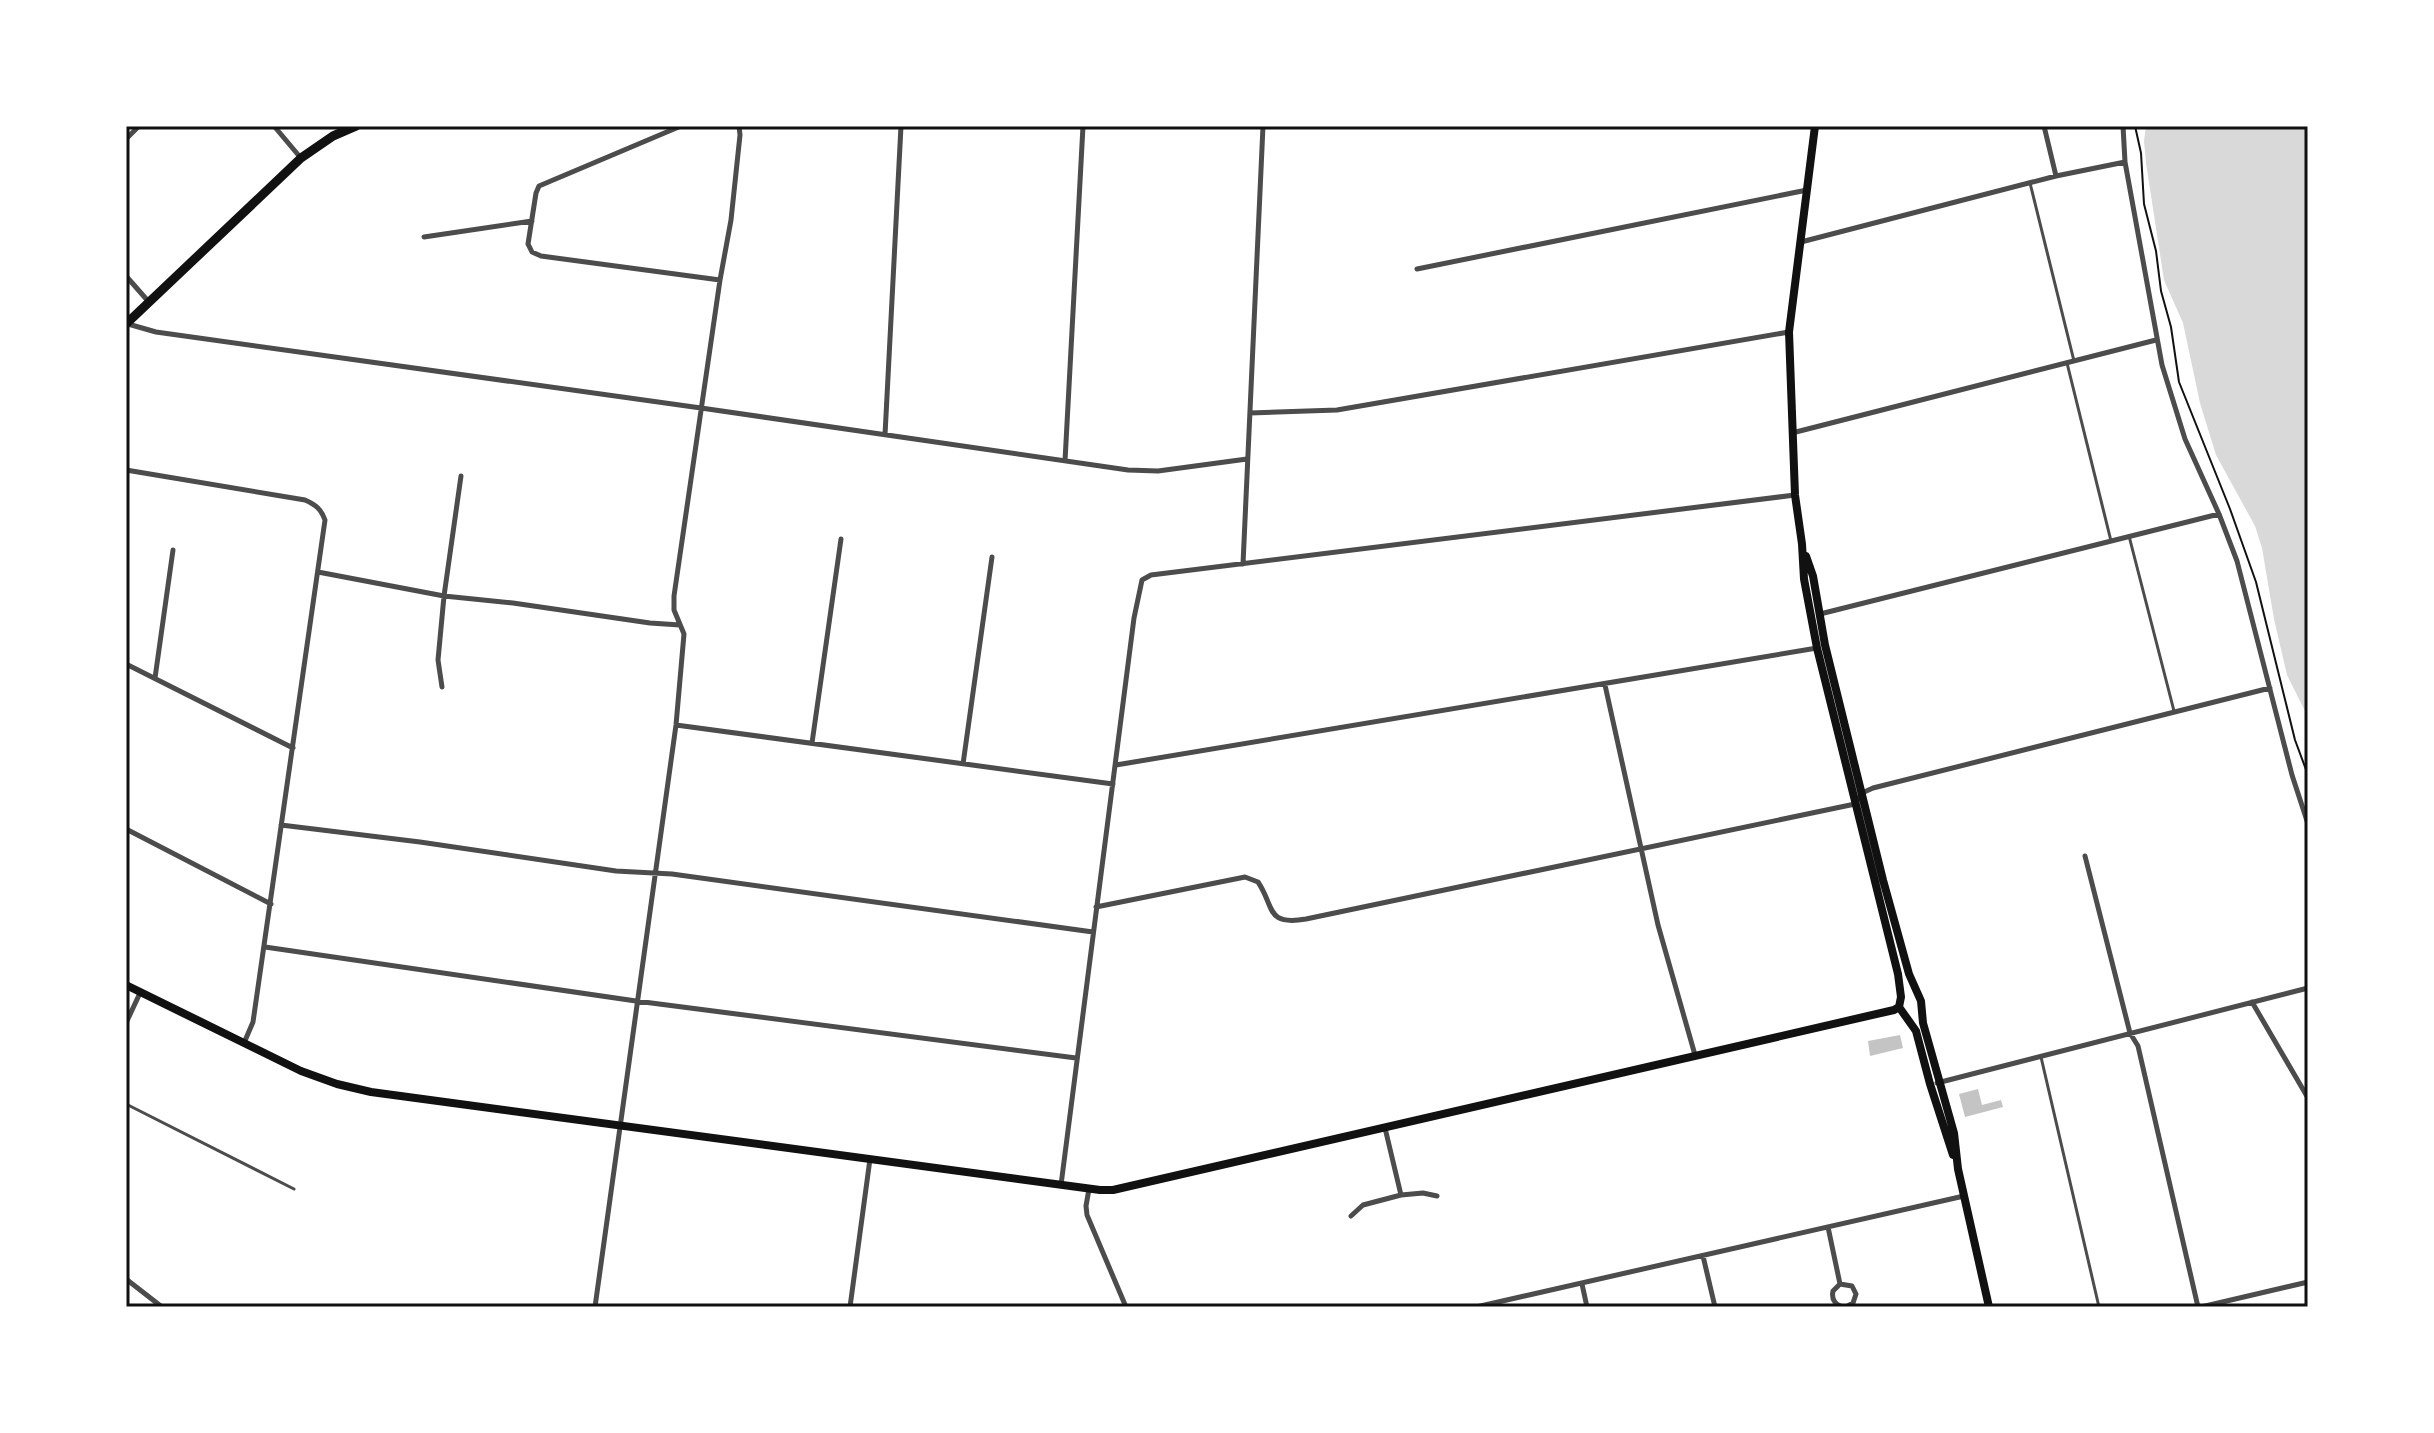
<svg xmlns="http://www.w3.org/2000/svg" width="2434" height="1433" font-family="Barlow,sans-serif">
<rect width="100%" height="100%" fill="#fff"/>
<path fill="#d9d9d9" d="M 2146,126 L 2308,126 L 2308,717 L 2287,675 L 2274,619 L 2262,548 L 2255,526 L 2216,455 L 2200,403 L 2183,323 L 2164,280 L 2146,163 L 2144,141 Z"/>
<path fill="#c4c4c4" d="M 1900,1035 L 1903,1048 L 1870,1056 L 1868,1041 Z
M 1978,1089 L 1982,1105 L 2001,1100 L 2003,1107 L 1965,1117 L 1959,1094 Z"/>
<g fill="none" stroke-linecap="round" stroke-linejoin="round">
<path stroke="#111" stroke-width="2" d="M 2135,126 L 2141,153 L 2144,204 L 2156,251 L 2161,291 L 2171,327 L 2179,382 L 2230,509 L 2256,582 L 2295,740 L 2308,775"/>
<path stroke="#4c4c4c" stroke-width="3" d="M 2030,183 L 2074,361
M 2067,363 L 2111,541
M 2129,536 L 2174,711
M 2041,1057 L 2099,1307
M 126,1104 L 294,1189"/>
<path stroke="#4c4c4c" stroke-width="5" d="M 274,126 L 300,157
M 681,126 L 539,186 L 536,193 L 528,244 L 532,252 L 541,256 L 720,280
M 2044,126 L 2056,176
M 2123,126 L 2125,162 L 2162,365 L 2185,439 L 2219,514 L 2237,561 L 2292,775 L 2308,824
M 126,139 L 139,126
M 424,237 L 532,221
M 1801,242 L 2056,176 L 2125,162
M 1417,269 L 1807,190
M 126,276 L 148,301
M 128,324 L 156,332 L 701,408 L 1128,470 L 1158,471 L 1247,459
M 1250,413 L 1337,410 L 1789,332
M 1792,433 L 2156,340
M 885,435 L 901,126
M 1065,461 L 1083,126
M 126,470 L 305,500 C 316,505 321,509 325,520 L 253,1022 L 244,1043
M 1243,564 L 1263,126
M 318,572 L 444,596 L 513,603 L 650,623 L 680,625
M 1820,614 L 2219,514
M 126,664 L 293,748
M 155,678 L 173,550
M 1605,685 L 1658,925 L 1695,1055
M 442,687 L 438,660 L 444,596 L 461,476
M 676,725 L 1113,784
M 812,743 L 841,539
M 963,764 L 992,557
M 1116,765 L 1817,648
M 281,825 L 420,842 L 616,871 L 672,874 L 1093,932
M 126,829 L 271,904
M 2085,856 L 2130,1033 L 2138,1046 L 2198,1307
M 1096,907 L 1245,877 L 1258,882 C 1275,907 1265,926 1306,919 L 1855,804 L 1862,793 L 1873,788 L 2270,688
M 265,947 L 636,1001 L 1076,1058
M 2252,1002 L 2308,1098
M 126,1023 L 140,993
M 1937,1083 L 2308,988
M 1061,1185 L 1134,618 L 1142,580 L 1151,575 L 1795,495
M 1089,1189 L 1086,1206 L 1087,1215 L 1126,1307
M 1401,1195 L 1423,1193 L 1437,1196
M 1351,1216 L 1363,1205 L 1401,1195 L 1385,1128
M 1828,1227 L 1840,1284
M 1703,1256 L 1715,1307
M 126,1279 L 162,1307
M 1582,1284 L 1587,1307
M 1840,1284 L 1852,1286 L 1856,1294 L 1853,1303 L 1846,1307
M 1840,1284 L 1833,1291 C 1831,1300 1836,1306 1845,1307
M 595,1307 L 676,725 L 684,634 L 674,610 L 674,596 L 720,280 L 731,220 L 740,135 L 739,126
M 850,1307 L 870,1159
M 1476,1307 L 1964,1196
M 2201,1307 L 2308,1282"/>
<path stroke="#111" stroke-width="8" d="M 1815,126 L 1789,332 L 1795,495 L 1802,544 L 1804,579 L 1817,648 L 1898,974 L 1901,997 L 1899,1007
M 1806,556 L 1813,576 L 1825,645 L 1883,880 L 1909,974 L 1921,1001 L 1923,1023 L 1954,1133 L 1958,1169 L 1989,1307
M 126,985 L 301,1071 L 337,1084 L 371,1092 L 1100,1190 L 1113,1190 L 1894,1010 L 1899,1007
M 1899,1007 L 1916,1031 L 1930,1084 L 1953,1155"/>
<path stroke="#111" stroke-width="9" d="M 126,324 L 301,158 L 333,136 L 356,126"/>
</g>
<rect width="2434" height="1433" fill="none" stroke="#ffffff" stroke-width="256"/>
<rect x="128" y="128" width="2178" height="1177" fill="none" stroke="#111" stroke-width="3"/>
</svg>
